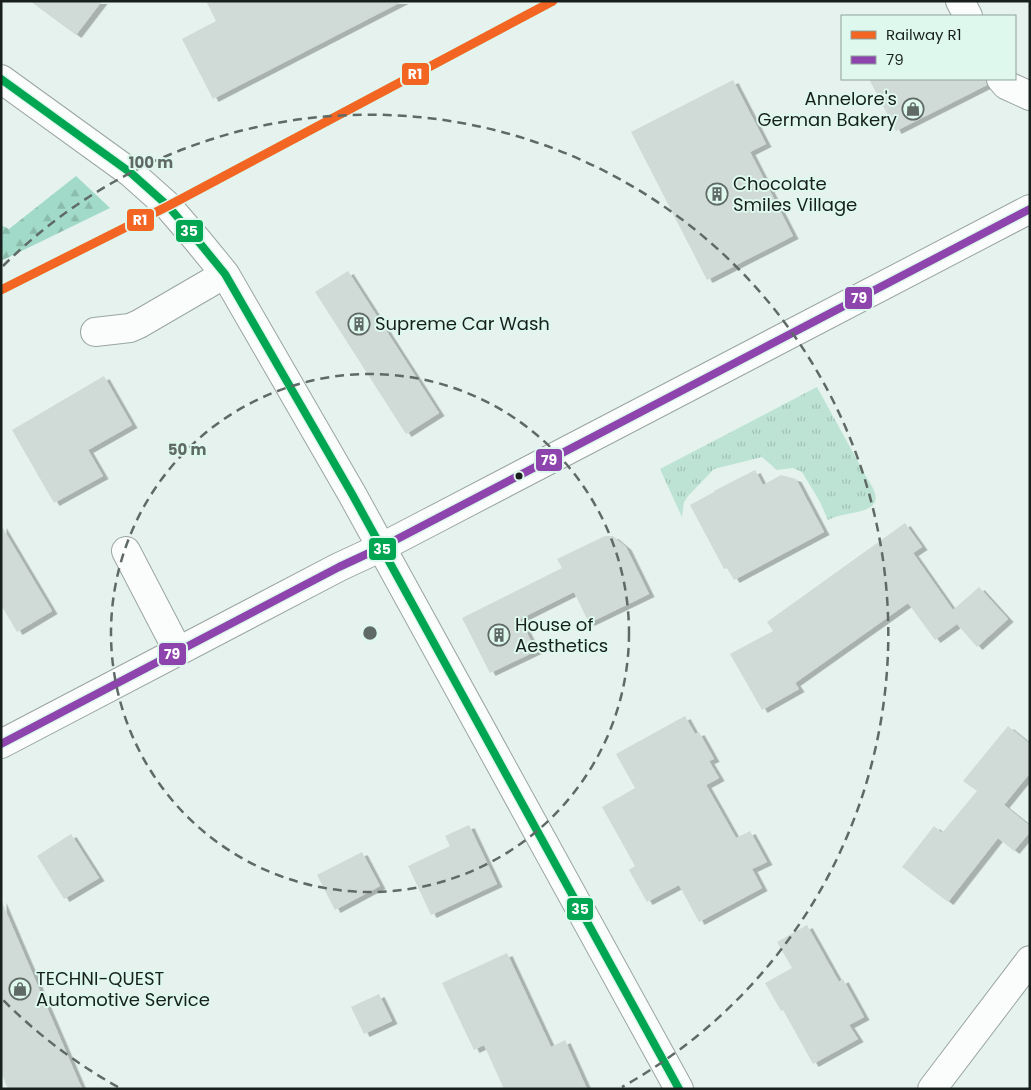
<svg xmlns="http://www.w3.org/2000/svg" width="1031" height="1090" font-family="Poppins,sans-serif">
<defs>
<pattern id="grass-tufts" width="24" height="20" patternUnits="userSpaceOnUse" patternTransform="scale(1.25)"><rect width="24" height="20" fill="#bce3d4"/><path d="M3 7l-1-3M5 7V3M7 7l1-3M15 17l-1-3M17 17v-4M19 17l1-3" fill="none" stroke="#a1c2b6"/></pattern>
<pattern id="forest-firs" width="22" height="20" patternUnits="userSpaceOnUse" patternTransform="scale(1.25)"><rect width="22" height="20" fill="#a1dac8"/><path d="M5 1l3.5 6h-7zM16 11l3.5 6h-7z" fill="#8abbab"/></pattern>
<filter id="shadow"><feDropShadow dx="5.5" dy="3" stdDeviation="0" flood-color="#0004"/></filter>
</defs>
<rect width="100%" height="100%" fill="#e5f2ed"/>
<path fill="url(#grass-tufts)" d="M 817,387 L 868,480 C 894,517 847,509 828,520 L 820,502 L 802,472 L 793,468 L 777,470 L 762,457 L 714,469 L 688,496 L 684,502 L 682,517 L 660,469 Z"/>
<path fill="url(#forest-firs)" d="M 76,176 L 110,208 L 1,261 L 1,225 L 9,229 Z"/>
<path fill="#d0dad6" filter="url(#shadow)" d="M 30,1 L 102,1 L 76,35 Z
M 206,1 L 403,1 L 213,99 L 182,39 L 216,21 Z
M 869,79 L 986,79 L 987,85 L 896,131 Z
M 733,80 L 766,144 L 750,152 L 793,236 L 707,280 L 631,132 Z
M 348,271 L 439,413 L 406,434 L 315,292 Z
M 104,376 L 132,425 L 88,450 L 103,476 L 54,503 L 12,430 Z
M 755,470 L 763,485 L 781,475 L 796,479 L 824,532 L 734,580 L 727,568 L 724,569 L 690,505 L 714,492 L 714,491 Z
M 905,523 L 922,547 L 913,553 L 953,610 L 979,587 L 1008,619 L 977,647 L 957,624 L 935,640 L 908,603 L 795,683 L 799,689 L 762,710 L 730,654 L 773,631 L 767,622 Z
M 1,525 L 52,611 L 17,632 L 1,605 Z
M 605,536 L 613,536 L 626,547 L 649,594 L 589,623 L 574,592 L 520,619 L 536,651 L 490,673 L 462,618 L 562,568 L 557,559 Z
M 685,716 L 695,734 L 699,732 L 714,759 L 709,761 L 719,778 L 706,785 L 736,838 L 750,831 L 767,862 L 752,869 L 762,888 L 699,922 L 679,885 L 647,902 L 629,870 L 635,866 L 602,807 L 635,788 L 616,754 Z
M 1008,726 L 1030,744 L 1030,773 L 1004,805 L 1030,826 L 1030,832 L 1014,851 L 998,838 L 948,902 L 902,867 L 934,826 L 942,833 L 977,791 L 963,781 Z
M 469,825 L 497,884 L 431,915 L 408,866 L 450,846 L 445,836 Z
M 71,834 L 99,878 L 64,899 L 37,856 Z
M 362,852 L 380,886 L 335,910 L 317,875 Z
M 1,900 L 82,1089 L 8,1089 L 1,1072 Z
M 807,925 L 839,982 L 843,979 L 864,1017 L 849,1025 L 858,1039 L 813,1064 L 783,1010 L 781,1011 L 765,983 L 792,968 L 777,942 Z
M 507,953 L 551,1047 L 565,1040 L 587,1089 L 504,1089 L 484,1045 L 474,1050 L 442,983 Z
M 379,994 L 392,1021 L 364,1034 L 351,1007 Z"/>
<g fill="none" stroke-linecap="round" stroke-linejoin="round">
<g stroke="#9ba5a1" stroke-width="30">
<path id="minor" d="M 960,1 L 968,16
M 1,79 L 131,173 L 168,206 L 198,241 L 225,274 L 352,494 L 679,1089
M 1001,79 L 1006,85 L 1030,96
M 95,332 L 130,328 L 139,324 L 225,274
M 126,551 L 178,651
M 932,1089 L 1030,960"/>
</g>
<g stroke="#9ba5a1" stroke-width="30">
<path id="major" d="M 1,744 L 339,567 L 382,547 L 428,523 L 1030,209"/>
</g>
<use href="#minor" stroke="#fbfdfc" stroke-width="28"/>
<use href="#major" stroke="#fbfdfc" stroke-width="28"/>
<g stroke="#dff8ee" stroke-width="11">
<path id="bus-1" d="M 1,744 L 339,567 L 382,547 L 428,523 L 1030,209"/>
</g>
<g stroke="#dff8ee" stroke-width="11">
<path id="bus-2" d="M 1,79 L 131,173 L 168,206 L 198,241 L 225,274 L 352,494 L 679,1089"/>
</g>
<use href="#bus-1" stroke="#8e44ad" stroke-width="8"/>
<use href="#bus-2" stroke="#00a651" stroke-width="8"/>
<g stroke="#dff8ee" stroke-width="12">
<path id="rail-1" d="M 1,290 L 168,206 L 553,1"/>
</g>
<use href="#rail-1" stroke="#f26522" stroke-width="9"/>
</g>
<g fill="none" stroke="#5f6a66" stroke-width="2.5" stroke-dasharray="9 6">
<circle cx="370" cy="633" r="259"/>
<path d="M118 1087A519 519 0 0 1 3 1000M3 266A519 519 0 1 1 622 1087"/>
</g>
<defs>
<g id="shop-ring" transform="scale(1.125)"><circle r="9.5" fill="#dff8ee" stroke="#5f6a66" stroke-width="1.5"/><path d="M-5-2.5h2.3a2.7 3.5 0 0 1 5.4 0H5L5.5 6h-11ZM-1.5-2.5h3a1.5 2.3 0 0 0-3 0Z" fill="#5f6a66"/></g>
<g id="building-ring" transform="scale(1.125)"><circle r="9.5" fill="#dff8ee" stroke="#5f6a66" stroke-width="1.5"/><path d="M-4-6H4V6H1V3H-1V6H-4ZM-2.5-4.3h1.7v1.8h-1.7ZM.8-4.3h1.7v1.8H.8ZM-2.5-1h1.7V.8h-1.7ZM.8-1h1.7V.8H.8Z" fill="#5f6a66"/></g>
</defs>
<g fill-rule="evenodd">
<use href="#shop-ring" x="913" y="109"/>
<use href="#building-ring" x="717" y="194"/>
<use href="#building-ring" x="359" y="324"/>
<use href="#building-ring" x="499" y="635"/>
<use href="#shop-ring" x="20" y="989"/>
</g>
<circle fill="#17201d" stroke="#dff8ee" stroke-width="2" cx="519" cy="476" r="4.5"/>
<g text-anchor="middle" stroke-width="4" stroke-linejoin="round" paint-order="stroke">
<g font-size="18" fill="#17201d" stroke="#dff8ee" text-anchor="start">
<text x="897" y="105" text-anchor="end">Annelore's<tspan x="897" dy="21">German Bakery</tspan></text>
<text x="733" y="190">Chocolate<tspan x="733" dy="21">Smiles Village</tspan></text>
<text x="375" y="330">Supreme Car Wash</text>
<text x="515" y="631">House of<tspan x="515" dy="21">Aesthetics</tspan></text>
<text x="36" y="985">TECHNI-QUEST<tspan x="36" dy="21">Automotive Service</tspan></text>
</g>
</g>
<circle cx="370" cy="633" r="8" fill="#5f6a66" stroke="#dff8ee" stroke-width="2.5"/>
<g font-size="15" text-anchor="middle" font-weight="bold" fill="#5f6a66" stroke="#dff8ee" stroke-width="4" stroke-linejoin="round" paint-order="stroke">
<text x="151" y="168">100 m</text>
<text x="187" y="455">50 m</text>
</g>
<g stroke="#dff8ee" stroke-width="2">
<rect x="401" y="62" width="29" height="24" rx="5" fill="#f26522"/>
<rect x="126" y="208" width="29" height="24" rx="5" fill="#f26522"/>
<rect x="175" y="219" width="29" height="24" rx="5" fill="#00a651"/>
<rect x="844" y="286" width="29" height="24" rx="5" fill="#8e44ad"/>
<rect x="535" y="448" width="28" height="24" rx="5" fill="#8e44ad"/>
<rect x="368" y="537" width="29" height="24" rx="5" fill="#00a651"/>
<rect x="158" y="642" width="29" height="24" rx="5" fill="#8e44ad"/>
<rect x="566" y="897" width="28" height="24" rx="5" fill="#00a651"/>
</g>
<g font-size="14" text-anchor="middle" font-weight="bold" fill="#fff">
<text x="415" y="79">R1</text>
<text x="140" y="225">R1</text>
<text x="189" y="236">35</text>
<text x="859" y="303">79</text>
<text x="549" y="465">79</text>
<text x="382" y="554">35</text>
<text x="172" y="659">79</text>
<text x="580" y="914">35</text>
</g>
<rect width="1031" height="1090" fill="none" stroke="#17201d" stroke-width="5"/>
<rect x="841" y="15" width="175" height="65" fill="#dff8ee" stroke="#8fa29a"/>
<rect x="851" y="31" width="25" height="8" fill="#f26522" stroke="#8fa29a"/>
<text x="886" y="40" font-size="15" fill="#17201d">Railway R1</text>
<rect x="851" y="56" width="25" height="8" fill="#8e44ad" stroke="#8fa29a"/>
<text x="886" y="65" font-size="15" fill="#17201d">79</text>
</svg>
